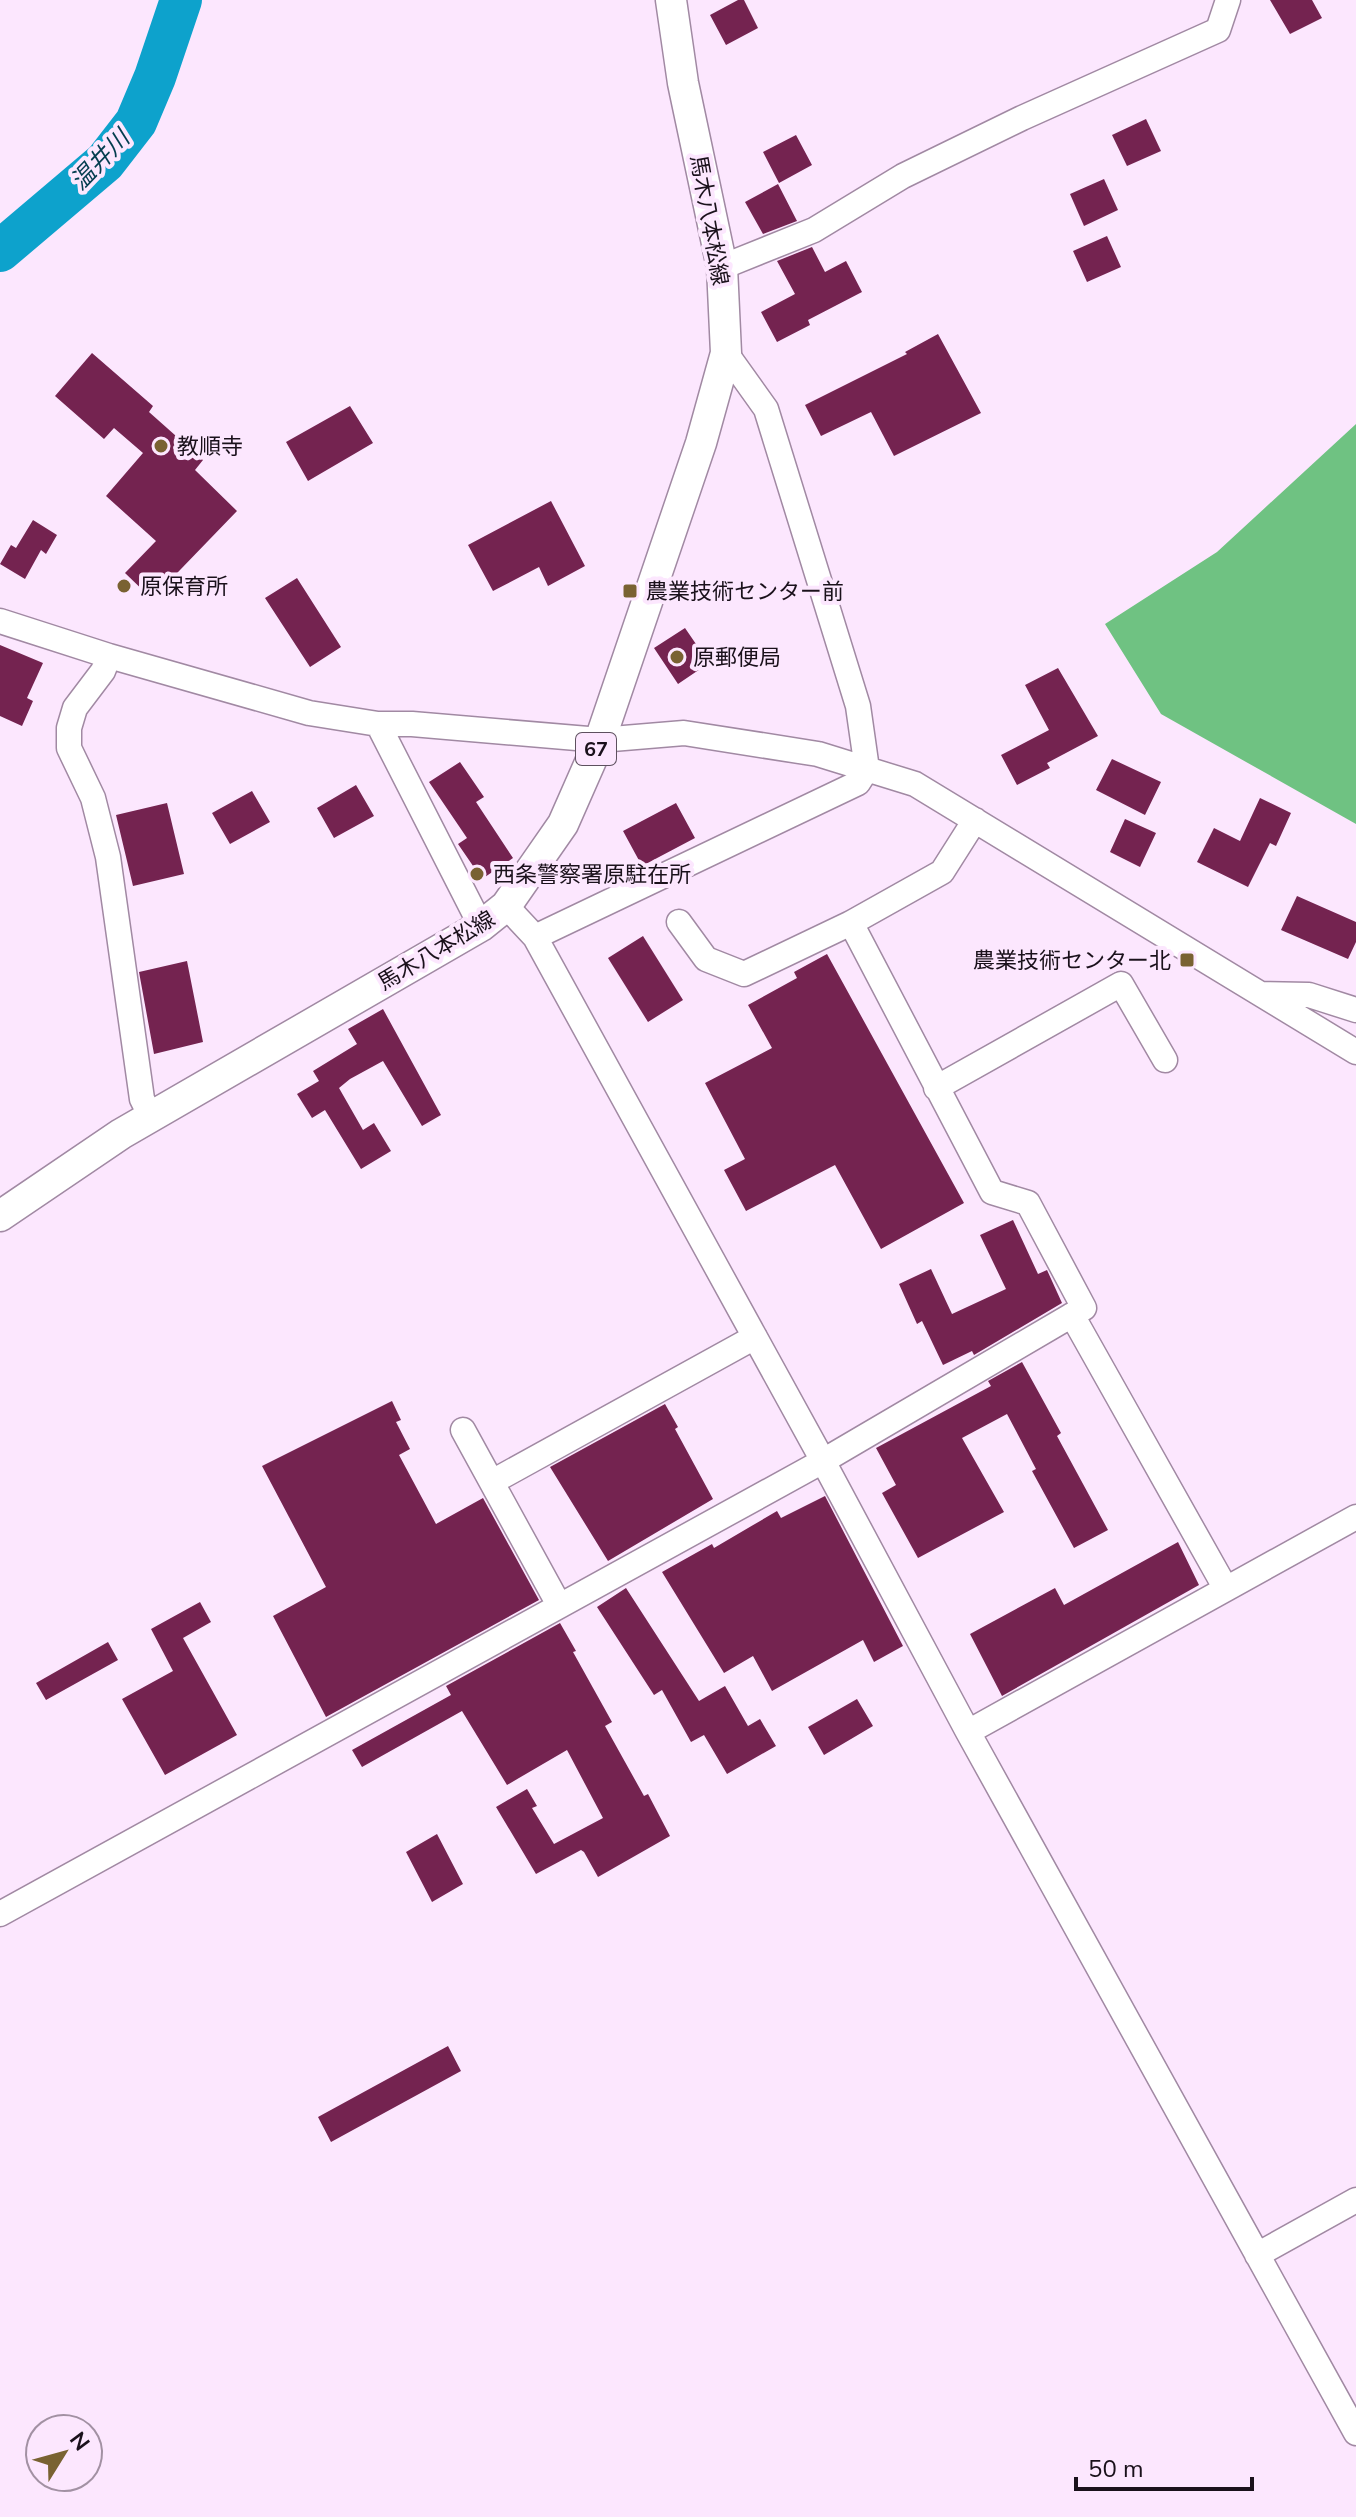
<svg xmlns="http://www.w3.org/2000/svg" width="1356" height="2517" font-family="'Nunito Sans','Noto Sans JP',sans-serif">
<rect width="100%" height="100%" fill="#fce7fe"/>
<path fill="#6fc282" d="M 1356,424 L 1356,824 L 1161,714 L 1105,624 L 1217,552 Z"/>
<g fill="none" stroke-linecap="round" stroke-linejoin="round">
<path stroke="#0da2cc" stroke-width="42" d="M 0,251 L 105,162 L 136,122 L 155,77 L 181,0"/>
</g>
<path fill="#742350" d="M 738,0 L 744,0 L 758,28 L 726,45 L 710,15 Z
M 1270,0 L 1312,0 L 1322,18 L 1290,34 Z
M 1146,119 L 1161,151 L 1127,166 L 1112,135 Z
M 796,135 L 812,165 L 779,183 L 763,152 Z
M 1104,179 L 1118,210 L 1084,226 L 1070,194 Z
M 778,184 L 797,221 L 763,234 L 745,202 Z
M 1107,236 L 1121,267 L 1087,282 L 1073,251 Z
M 812,247 L 825,272 L 846,261 L 862,292 L 808,320 L 810,325 L 777,342 L 761,312 L 795,294 L 777,261 Z
M 938,334 L 981,413 L 894,456 L 871,412 L 821,436 L 805,405 L 907,354 L 905,352 Z
M 92,353 L 153,406 L 149,412 L 203,460 L 195,470 L 237,511 L 152,599 L 125,573 L 156,541 L 106,496 L 143,453 L 114,428 L 104,439 L 55,396 Z
M 350,406 L 373,443 L 308,481 L 286,442 Z
M 551,501 L 585,566 L 548,586 L 539,567 L 493,591 L 468,545 Z
M 33,520 L 57,535 L 46,554 L 41,550 L 25,579 L 0,564 L 11,545 L 16,548 Z
M 297,578 L 341,647 L 310,667 L 265,598 Z
M 685,628 L 709,663 L 678,684 L 654,648 Z
M 0,645 L 43,663 L 27,698 L 33,701 L 22,726 L 0,716 Z
M 1058,668 L 1098,736 L 1047,763 L 1050,768 L 1017,785 L 1001,755 L 1049,730 L 1025,685 Z
M 1112,759 L 1161,782 L 1145,815 L 1096,790 Z
M 460,762 L 484,797 L 476,802 L 513,858 L 482,879 L 458,844 L 467,838 L 429,782 Z
M 356,785 L 374,816 L 334,838 L 317,808 Z
M 252,791 L 270,822 L 230,844 L 212,813 Z
M 1260,798 L 1291,813 L 1276,846 L 1270,843 L 1248,887 L 1197,862 L 1214,828 L 1240,841 Z
M 167,803 L 184,874 L 133,886 L 116,815 Z
M 676,803 L 695,838 L 642,866 L 623,831 Z
M 1125,819 L 1156,833 L 1140,867 L 1110,852 Z
M 1297,896 L 1356,922 L 1356,942 L 1348,959 L 1281,930 Z
M 643,936 L 683,1000 L 648,1022 L 608,958 Z
M 827,954 L 964,1203 L 881,1249 L 835,1165 L 746,1211 L 724,1170 L 745,1159 L 705,1083 L 772,1048 L 748,1005 L 797,978 L 794,972 Z
M 187,961 L 203,1042 L 154,1054 L 139,972 Z
M 383,1009 L 441,1115 L 422,1126 L 383,1061 L 350,1079 L 339,1088 L 363,1130 L 374,1123 L 391,1151 L 361,1169 L 325,1110 L 312,1118 L 297,1094 L 319,1081 L 313,1071 L 357,1044 L 348,1029 Z
M 1013,1220 L 1038,1274 L 1047,1270 L 1062,1303 L 974,1355 L 972,1351 L 943,1365 L 922,1321 L 917,1324 L 899,1284 L 931,1269 L 952,1314 L 1006,1289 L 980,1235 Z
M 1022,1362 L 1061,1433 L 1057,1436 L 1108,1530 L 1074,1548 L 1032,1471 L 1036,1469 L 1007,1414 L 962,1438 L 1004,1512 L 918,1558 L 882,1493 L 896,1485 L 876,1448 L 991,1386 L 988,1381 Z
M 392,1401 L 401,1420 L 396,1422 L 410,1449 L 399,1455 L 436,1524 L 483,1498 L 539,1600 L 326,1717 L 273,1616 L 326,1587 L 262,1466 Z
M 665,1404 L 678,1427 L 675,1429 L 713,1499 L 608,1561 L 550,1467 Z
M 825,1496 L 903,1646 L 874,1662 L 863,1640 L 772,1691 L 753,1656 L 724,1673 L 662,1572 L 712,1544 L 714,1548 L 777,1511 L 781,1518 Z
M 1178,1542 L 1199,1585 L 1002,1696 L 970,1634 L 1055,1588 L 1064,1605 Z
M 626,1588 L 699,1701 L 725,1686 L 748,1726 L 760,1719 L 776,1746 L 727,1774 L 704,1735 L 691,1742 L 662,1690 L 654,1695 L 597,1607 Z
M 200,1602 L 211,1622 L 183,1638 L 237,1735 L 165,1775 L 122,1699 L 173,1671 L 151,1629 Z
M 560,1623 L 576,1651 L 573,1652 L 612,1722 L 605,1726 L 644,1796 L 648,1794 L 670,1836 L 598,1877 L 584,1852 L 581,1850 L 536,1874 L 496,1807 L 527,1789 L 537,1806 L 532,1808 L 554,1844 L 603,1818 L 567,1750 L 507,1785 L 462,1711 L 362,1767 L 352,1750 L 451,1695 L 446,1686 Z
M 108,1642 L 118,1660 L 46,1700 L 36,1683 Z
M 857,1699 L 873,1726 L 824,1755 L 808,1727 Z
M 437,1834 L 463,1884 L 432,1902 L 406,1852 Z
M 448,2046 L 461,2071 L 331,2142 L 318,2117 Z"/>
<g fill="none" stroke-linecap="round" stroke-linejoin="round">
<g stroke="#a189a3" stroke-width="27">
<path id="minor" d="M 722,267 L 814,230 L 903,176 L 1022,118 L 1218,30 L 1228,0
M 0,621 L 109,656 L 309,713 L 378,724 L 412,724 L 600,740 L 684,733 L 818,754 L 915,784 L 1356,1052
M 109,656 L 103,671 L 75,708 L 69,728 L 69,748 L 93,798 L 108,857 L 142,1099 L 151,1117
M 378,724 L 481,926
M 506,906 L 535,937 L 823,1461 L 968,1732 L 1356,2433
M 679,922 L 706,959 L 744,974 L 851,923 L 942,872 L 975,820
M 535,937 L 858,783 L 867,769 L 858,706 L 766,409 L 726,353
M 1262,994 L 1309,995 L 1356,1010
M 936,1088 L 1121,984 L 1165,1060
M 1072,1315 L 1226,1589
M 463,1430 L 559,1605
M 492,1482 L 755,1337
M 968,1732 L 1356,1517
M 0,1914 L 823,1461 L 1084,1308 L 1028,1203 L 992,1192 L 851,923
M 1257,2255 L 1356,2200"/>
</g>
<g stroke="#a189a3" stroke-width="33">
<path id="major" d="M 0,1216 L 121,1134 L 481,926 L 506,906 L 563,824 L 600,740 L 701,443 L 726,353 L 722,267 L 683,83 L 671,0"/>
</g>
<use href="#minor" stroke="#fff" stroke-width="24"/>
<use href="#major" stroke="#fff" stroke-width="30"/>
</g>
<g fill="#796232" stroke="#fce7fe" stroke-width="3">
<circle cx="161" cy="446" r="8"/>
<circle cx="124" cy="586" r="8"/>
<rect x="622" y="583" width="16" height="16" rx="4"/>
<circle cx="677" cy="657" r="8"/>
<circle cx="477" cy="874" r="8"/>
<rect x="1179" y="952" width="16" height="16" rx="4"/>
</g>
<g text-anchor="middle" stroke-width="8" stroke-linejoin="round" paint-order="stroke">
<rect fill="#fce7fe" stroke="#5e515f" stroke-width="2" x="576" y="733" width="40" height="32" rx="6"/>
<g font-size="20" font-weight="bold" fill="#1a111b">
<text x="596" y="756">67</text>
</g>
<g font-size="22" fill="#1a111b" stroke="#fce7fe">
<text transform="translate(710 220) rotate(80)" y="8">馬木八本松線</text>
<text transform="translate(436 950) rotate(-31)" y="8">馬木八本松線</text>
</g>
<g font-size="22" fill="#1a111b" stroke="#fce7fe" text-anchor="start">
<text x="177" y="454">教順寺</text>
<text x="140" y="594">原保育所</text>
<text x="646" y="599">農業技術センター前</text>
<text x="693" y="665">原郵便局</text>
<text x="493" y="882">西条警察署原駐在所</text>
<text x="1171" y="968" text-anchor="end">農業技術センター北</text>
</g>
<g font-size="24" font-style="italic" fill="#043d4f" stroke="#fce7fe">
<text transform="translate(100 160) rotate(-46)" y="8">温井川</text>
</g>
</g>
<g transform="translate(64 2453) rotate(53)"><circle r="38" fill="#fce7fe" stroke="#a291a3" stroke-width="2"/>
<path d="M0-6L14 30L0 20L-14 30Z" fill="#796232"/>
<text y="-12" font-size="22" font-weight="bold" text-anchor="middle" fill="#1a111b">N</text>
</g>
<path d="M1076 2477v12h176v-12" fill="none" stroke="#1a111b" stroke-width="4"/>
<text x="1088" y="2477" font-size="24" fill="#1a111b" stroke="#fce7fe" stroke-width="6" paint-order="stroke">50 m</text>
</svg>
